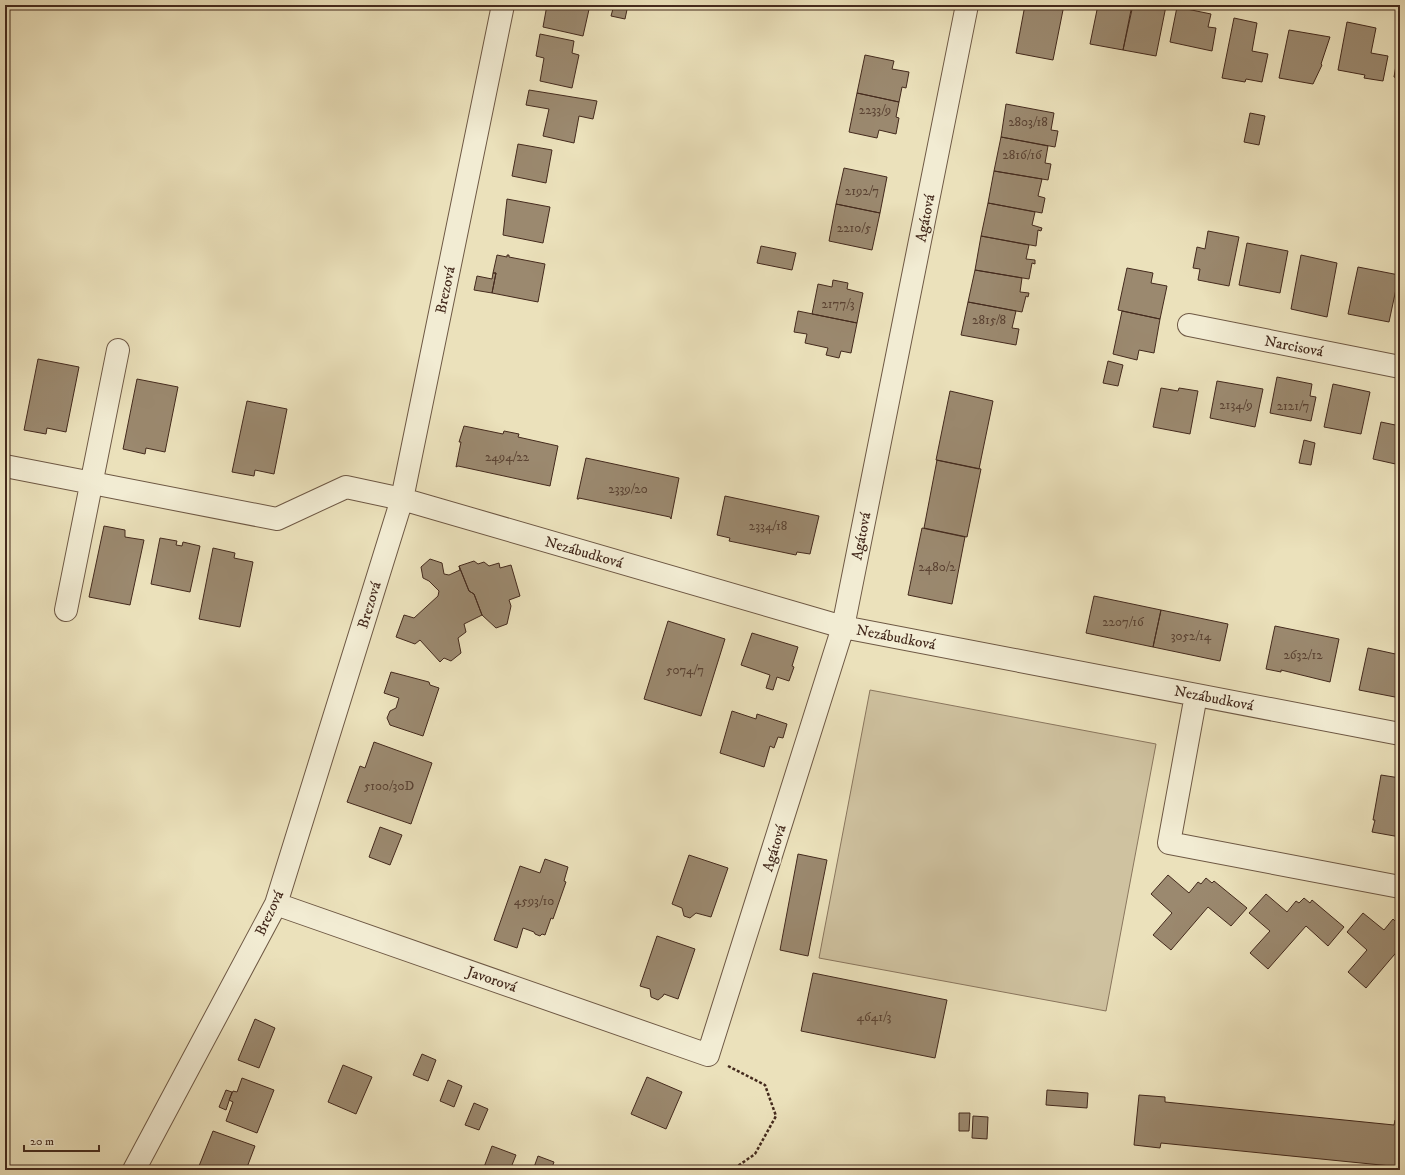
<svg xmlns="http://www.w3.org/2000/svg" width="1405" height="1175" font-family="'IM FELL DW Pica',serif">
<rect width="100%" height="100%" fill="#ebe1bb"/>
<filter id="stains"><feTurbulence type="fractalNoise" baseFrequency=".005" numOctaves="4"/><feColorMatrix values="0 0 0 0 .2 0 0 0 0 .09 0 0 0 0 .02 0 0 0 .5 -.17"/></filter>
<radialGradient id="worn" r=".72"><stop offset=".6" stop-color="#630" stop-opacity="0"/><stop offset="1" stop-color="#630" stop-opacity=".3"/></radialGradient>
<path fill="#cfc2a0" stroke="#8a765e" d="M 870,690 L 1156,744 L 1106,1011 L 819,958 Z"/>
<path fill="#9b896f" stroke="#442a1d" d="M 547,5 L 590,5 L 583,36 L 543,27 Z
M 614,5 L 628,5 L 625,19 L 611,16 Z
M 1025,5 L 1064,5 L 1053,60 L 1016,53 Z
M 1098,5 L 1132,5 L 1123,50 L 1090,44 Z
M 1133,5 L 1166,6 L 1156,56 L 1123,50 Z
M 1177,7 L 1211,14 L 1208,27 L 1216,28 L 1212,51 L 1170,42 Z
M 1234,18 L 1257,23 L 1252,51 L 1268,54 L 1262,82 L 1246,79 L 1245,82 L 1222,78 Z
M 1347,22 L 1376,28 L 1371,53 L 1388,56 L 1383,81 L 1364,78 L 1365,75 L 1338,70 Z
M 1289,30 L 1330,37 L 1321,64 L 1322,65 L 1313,84 L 1279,78 Z
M 540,34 L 574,41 L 572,53 L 579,55 L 572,88 L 540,81 L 544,58 L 536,56 Z
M 1400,42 L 1400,79 L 1394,77 Z
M 865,55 L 894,61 L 892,69 L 909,72 L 906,88 L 902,87 L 899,102 L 857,93 Z
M 529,90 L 597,101 L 593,119 L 579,116 L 574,143 L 543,136 L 549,109 L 526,105 Z
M 857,93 L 899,102 L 896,117 L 899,118 L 896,134 L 879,130 L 877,138 L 849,132 Z
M 1006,104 L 1054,113 L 1051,130 L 1058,131 L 1055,147 L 1001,137 Z
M 1250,113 L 1265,116 L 1259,145 L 1244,142 Z
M 1001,137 L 1048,146 L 1045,163 L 1051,164 L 1048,180 L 994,171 Z
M 518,144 L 552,150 L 546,183 L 512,176 Z
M 844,168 L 887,177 L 880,213 L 836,204 Z
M 994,171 L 1042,179 L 1038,196 L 1045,198 L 1042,213 L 988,203 Z
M 507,199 L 550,207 L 543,243 L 503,235 Z
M 988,203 L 1035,212 L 1032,225 L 1042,228 L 1041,231 L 1038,230 L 1036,246 L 981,236 Z
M 836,204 L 880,213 L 872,250 L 829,241 Z
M 1208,231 L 1239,237 L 1229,286 L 1198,280 L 1200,269 L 1193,268 L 1197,247 L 1205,249 Z
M 981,236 L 1029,245 L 1026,259 L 1035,260 L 1035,264 L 1032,263 L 1029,279 L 975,270 Z
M 1247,243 L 1288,251 L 1280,293 L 1239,285 Z
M 761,246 L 796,253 L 792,270 L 757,263 Z
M 497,255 L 507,257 L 507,255 L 509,255 L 509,257 L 545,264 L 538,302 L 492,293 L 496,273 L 493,273 Z
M 1301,255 L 1337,263 L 1327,317 L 1291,309 Z
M 1358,267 L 1399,275 L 1389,322 L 1348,314 Z
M 1127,268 L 1153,273 L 1151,283 L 1167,286 L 1160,319 L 1118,310 Z
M 975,270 L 1022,278 L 1020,292 L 1029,293 L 1028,297 L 1026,296 L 1022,312 L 968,302 Z
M 493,273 L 496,273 L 492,293 L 474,290 L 477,276 L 492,279 Z
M 833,280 L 848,283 L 847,289 L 863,293 L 857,323 L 812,314 L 818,284 L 832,287 Z
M 968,302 L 1016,311 L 1012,328 L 1019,329 L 1016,345 L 961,335 Z
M 798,311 L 857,323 L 851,353 L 841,351 L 839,358 L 826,355 L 828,348 L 805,343 L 807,334 L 794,332 Z
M 1122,311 L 1160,319 L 1154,353 L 1139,350 L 1137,360 L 1113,354 Z
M 38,359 L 79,367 L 66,432 L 47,428 L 46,434 L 24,430 Z
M 1108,361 L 1123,365 L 1118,386 L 1103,383 Z
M 1277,377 L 1312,384 L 1310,396 L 1316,397 L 1311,421 L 1270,413 Z
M 137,379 L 178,387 L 165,452 L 146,448 L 145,454 L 123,449 Z
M 1217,381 L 1263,389 L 1255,427 L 1210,418 Z
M 1333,384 L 1370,392 L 1361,434 L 1324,427 Z
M 1161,388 L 1178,391 L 1179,388 L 1198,391 L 1190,434 L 1153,427 Z
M 950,391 L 993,401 L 979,469 L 936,460 Z
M 247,401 L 287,409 L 274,474 L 255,470 L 254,476 L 232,472 Z
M 1381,422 L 1400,426 L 1400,465 L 1373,459 Z
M 464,426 L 503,434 L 504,431 L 519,434 L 518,437 L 558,446 L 550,486 L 458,466 L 456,467 L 461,442 L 459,442 Z
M 1304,440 L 1315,443 L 1311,465 L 1299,463 Z
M 586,458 L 679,478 L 671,519 L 670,517 L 579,498 L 579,499 L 577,499 Z
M 937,460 L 981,469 L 967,537 L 924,528 Z
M 725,496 L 819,516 L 810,554 L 797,552 L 796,555 L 729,541 L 730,538 L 717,535 Z
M 104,526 L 125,530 L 125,537 L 144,540 L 130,605 L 89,597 Z
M 922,528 L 965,537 L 952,604 L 908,595 Z
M 160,538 L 177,541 L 176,545 L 182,546 L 183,542 L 200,546 L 190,592 L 151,584 Z
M 213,548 L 235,553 L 234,558 L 253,562 L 240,627 L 199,619 Z
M 430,559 L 442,563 L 444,574 L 449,575 L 460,570 L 459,566 L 469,591 L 474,594 L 482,615 L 464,624 L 466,632 L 458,638 L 461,653 L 451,661 L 444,658 L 440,662 L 420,640 L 415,644 L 396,637 L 404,615 L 414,618 L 438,596 L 439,591 L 429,581 L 423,578 L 421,567 Z
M 474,561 L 478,564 L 484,562 L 489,566 L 499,563 L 500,568 L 511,565 L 520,596 L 509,600 L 511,606 L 507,624 L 496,628 L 482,615 L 474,594 L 469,591 L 459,566 Z
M 1094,596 L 1161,610 L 1153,647 L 1086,633 Z
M 1161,610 L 1228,624 L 1220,661 L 1153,647 Z
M 668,621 L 725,639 L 701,716 L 644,699 Z
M 1275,626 L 1339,639 L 1330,682 L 1281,670 L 1281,672 L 1266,669 Z
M 752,633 L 798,647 L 792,666 L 794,667 L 789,681 L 777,677 L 773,690 L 766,688 L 770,675 L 741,665 Z
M 1368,648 L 1400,655 L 1400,698 L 1359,690 Z
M 391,672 L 429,682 L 430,685 L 439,688 L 423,736 L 390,725 L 387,718 L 390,711 L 396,708 L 399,698 L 384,693 Z
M 732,711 L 756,719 L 757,714 L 787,724 L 783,738 L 778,737 L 774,748 L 770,746 L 764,767 L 720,753 Z
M 374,742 L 432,763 L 411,824 L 347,802 L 360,766 L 365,768 Z
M 1381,775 L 1400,778 L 1400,837 L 1372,832 L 1375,820 L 1373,820 Z
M 380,827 L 402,835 L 390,865 L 369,857 Z
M 798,854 L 827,860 L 808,956 L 780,950 Z
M 689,855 L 728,868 L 711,917 L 696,913 L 690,918 L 684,916 L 682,908 L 672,904 Z
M 545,859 L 568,867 L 564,881 L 566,882 L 553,919 L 551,918 L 545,935 L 542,934 L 540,936 L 535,934 L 534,932 L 523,928 L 517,948 L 494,940 L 520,866 L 540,873 Z
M 1168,875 L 1189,893 L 1198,882 L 1201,884 L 1206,878 L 1212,883 L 1214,881 L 1247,908 L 1231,926 L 1208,907 L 1171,950 L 1153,935 L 1172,913 L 1151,894 Z
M 1266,894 L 1287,912 L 1296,901 L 1299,903 L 1304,898 L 1310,903 L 1312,900 L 1344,927 L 1328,946 L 1306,926 L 1268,969 L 1250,953 L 1270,931 L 1249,913 Z
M 1363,913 L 1384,930 L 1393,919 L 1396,922 L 1400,918 L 1400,948 L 1366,988 L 1348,972 L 1367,950 L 1347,932 Z
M 657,936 L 695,949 L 678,999 L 664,994 L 663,996 L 658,1000 L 651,997 L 650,989 L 640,986 Z
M 813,973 L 947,1000 L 935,1058 L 801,1031 Z
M 255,1019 L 275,1028 L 259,1068 L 238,1060 Z
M 422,1054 L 436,1060 L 428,1081 L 413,1075 Z
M 343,1065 L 372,1077 L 356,1114 L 328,1102 Z
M 647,1077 L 682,1092 L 666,1129 L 631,1114 Z
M 242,1078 L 274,1090 L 257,1133 L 226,1121 L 233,1102 L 229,1100 L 233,1091 L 237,1092 Z
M 448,1080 L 462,1086 L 454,1107 L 440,1101 Z
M 226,1090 L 232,1092 L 226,1110 L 219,1107 Z
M 1047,1090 L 1088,1093 L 1087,1108 L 1046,1105 Z
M 1139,1095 L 1165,1097 L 1165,1102 L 1394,1125 L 1395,1120 L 1400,1121 L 1400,1170 L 1390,1170 L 1391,1166 L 1161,1143 L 1160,1148 L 1134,1145 Z
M 474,1103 L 488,1109 L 479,1130 L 465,1125 Z
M 959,1113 L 970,1113 L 969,1131 L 959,1131 Z
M 973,1116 L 988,1117 L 987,1139 L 972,1138 Z
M 213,1131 L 255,1146 L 246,1170 L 211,1170 L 199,1166 Z
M 492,1146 L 516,1155 L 510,1170 L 500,1168 L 499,1170 L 493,1170 L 484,1167 Z
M 538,1156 L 554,1162 L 551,1170 L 533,1170 Z"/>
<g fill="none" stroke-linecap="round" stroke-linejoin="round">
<g stroke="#6e5844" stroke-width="24">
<path id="minor" d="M 1189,325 L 1400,367
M 5,466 L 277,519 L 346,487 L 402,499 L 843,627 L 1400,734
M 66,610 L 118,350
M 1196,695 L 1169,843 L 1400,887
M 276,904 L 708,1055 L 843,627 L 967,5
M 134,1170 L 276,904 L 402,499 L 503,5"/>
</g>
<path stroke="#442a1d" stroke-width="2.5" stroke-dasharray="3 2" stroke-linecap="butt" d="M 728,1066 L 765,1085 L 776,1116 L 755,1154 L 732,1170"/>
<use href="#minor" stroke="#f2ecd3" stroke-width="22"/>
</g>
<g text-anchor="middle" stroke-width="3.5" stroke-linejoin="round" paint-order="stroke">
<g font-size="13" fill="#5a4232">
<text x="875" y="114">2233/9</text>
<text x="1028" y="126">2803/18</text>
<text x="1022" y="159">2816/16</text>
<text x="862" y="195">2192/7</text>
<text x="854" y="232">2210/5</text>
<text x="838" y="308">2177/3</text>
<text x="989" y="324">2815/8</text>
<text x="1236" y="409">2134/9</text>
<text x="1293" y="410">2121/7</text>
<text x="507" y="461">2494/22</text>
<text x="628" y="493">2339/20</text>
<text x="768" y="530">2334/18</text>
<text x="937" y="571">2480/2</text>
<text x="1123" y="626">2207/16</text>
<text x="1191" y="640">3052/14</text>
<text x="1303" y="659">2632/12</text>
<text x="685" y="674">5074/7</text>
<text x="389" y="790">5100/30D</text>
<text x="534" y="905">4593/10</text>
<text x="874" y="1021">4641/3</text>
</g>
<g font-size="15" fill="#442a1d" stroke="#f2ecd3">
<text transform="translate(925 218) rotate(-79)" y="5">Agátová</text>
<text transform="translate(445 290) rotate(-78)" y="5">Brezová</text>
<text transform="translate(1294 346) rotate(11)" y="5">Narcisová</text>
<text transform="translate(861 536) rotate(-79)" y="5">Agátová</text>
<text transform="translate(584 552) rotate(16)" y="5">Nezábudková</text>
<text transform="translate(369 605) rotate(-73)" y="5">Brezová</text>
<text transform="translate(896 637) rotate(11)" y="5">Nezábudková</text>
<text transform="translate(1214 698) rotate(11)" y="5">Nezábudková</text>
<text transform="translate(774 848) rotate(-73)" y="5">Agátová</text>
<text transform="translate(269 913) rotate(-65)" y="5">Brezová</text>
<text transform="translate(492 979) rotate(19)" y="5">Javorová</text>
</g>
</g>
<rect width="1405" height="1175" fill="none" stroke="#ebe1bb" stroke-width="20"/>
<rect x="6" y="6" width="1393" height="1163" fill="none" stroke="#442a1d" stroke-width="2"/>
<rect x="10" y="10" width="1385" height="1155" fill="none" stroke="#442a1d"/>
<path d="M24 1145v6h75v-6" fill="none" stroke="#442a1d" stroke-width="2"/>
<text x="30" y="1145" font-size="12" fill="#442a1d" stroke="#f2ecd3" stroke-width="3" paint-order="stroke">20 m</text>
<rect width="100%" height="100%" filter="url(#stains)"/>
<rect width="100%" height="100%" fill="url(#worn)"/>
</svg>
